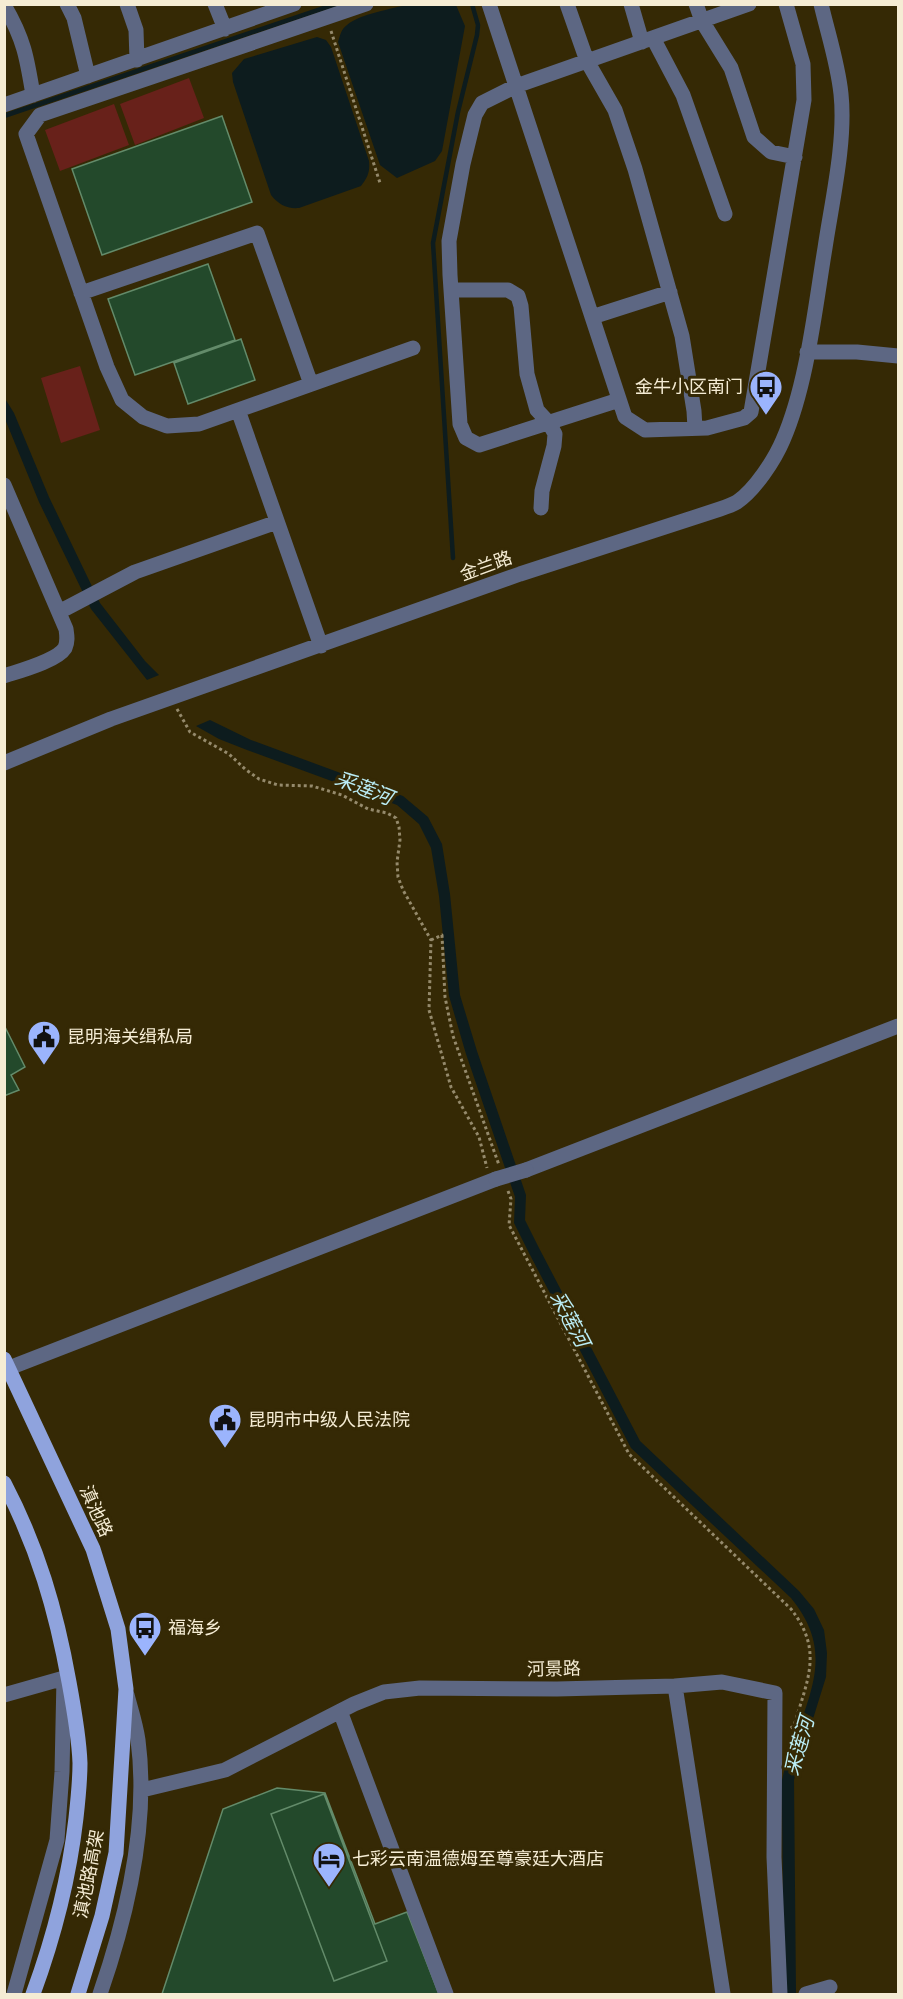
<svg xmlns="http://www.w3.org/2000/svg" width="903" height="1999" font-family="Inter,'Noto Sans SC',sans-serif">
<rect width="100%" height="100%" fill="#352905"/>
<path fill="#68211a" d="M 189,78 L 204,118 L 135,145 L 120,104 Z
M 114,104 L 129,145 L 60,171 L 45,130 Z
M 80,366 L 100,430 L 61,443 L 41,378 Z"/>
<path fill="#0d1c1e" d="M 409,4 L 456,5 L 465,26 L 442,151 L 435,161 L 397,178 L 380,165 L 338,42 C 340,36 341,29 347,25 C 359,14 393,9 409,4 Z
M 317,37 L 326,40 L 331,47 L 369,161 C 370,172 368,177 361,186 L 299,208 C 287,209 279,205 271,195 L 233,82 L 232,73 L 244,59 Z
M 4,397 L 14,413 L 49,497 L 100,603 L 145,661 L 159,675 L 147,680 L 91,609 L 39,502 L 5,419 Z
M 210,720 L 251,740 L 403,796 L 428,817 L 442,844 L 450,894 L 460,995 L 477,1051 L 526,1195 L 525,1220 L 539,1248 L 640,1441 L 799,1591 L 814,1609 L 824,1630 L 827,1653 L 826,1677 L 794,1780 L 796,1994 L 784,1994 L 782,1808 C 782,1799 781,1789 782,1780 C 784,1770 788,1759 792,1749 C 810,1691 835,1652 791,1598 L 631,1448 L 529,1253 L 514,1223 L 515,1197 L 466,1054 L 449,996 L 439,896 L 431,848 L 419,824 L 397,805 L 247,750 L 219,739 L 196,726 Z"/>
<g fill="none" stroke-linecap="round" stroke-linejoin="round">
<path stroke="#0d1c1e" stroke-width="4.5" d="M 4,116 L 336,4
M 453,558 L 433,243 L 458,112 L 477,35 L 478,25 L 472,4"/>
</g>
<path fill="#23492b" stroke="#638b6a" stroke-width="1.5" d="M 222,116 L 252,202 L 102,255 L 72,169 Z
M 208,264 L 235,340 L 135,375 L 108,299 Z
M 241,339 L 255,380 L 188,404 L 174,363 Z
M 4,1025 L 25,1067 L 11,1075 L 19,1090 L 4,1096 Z
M 277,1788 L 325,1793 L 375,1924 L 407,1912 L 439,1994 L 162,1994 L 223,1809 Z
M 324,1794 L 387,1961 L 334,1981 L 271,1814 Z"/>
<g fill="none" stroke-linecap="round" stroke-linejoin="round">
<path stroke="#958a6c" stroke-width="3" stroke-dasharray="3 3" stroke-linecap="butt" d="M 331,31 L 380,183
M 177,709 L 190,732 L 229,754 L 245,769 L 259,779 L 278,785 L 312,786 L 342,795 L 368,809 L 387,813 L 396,818 L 399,827 L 400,840 L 397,862 L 398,877 L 403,890 L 431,940 L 429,1010 L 451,1087 L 479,1137 L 487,1168
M 431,940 L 442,935 L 445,997 L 453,1036 L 499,1165
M 508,1191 L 511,1199 L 509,1225 L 629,1454 L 791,1609 C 824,1651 807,1680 794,1726 L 789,1729"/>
<path stroke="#5d6783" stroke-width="15" d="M 67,4 L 74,18 L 88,76
M 127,4 L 136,30 L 137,60
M 215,4 L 225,29
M 366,4 L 40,115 L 26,134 L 107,367 L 122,400 L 143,417 L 167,426 L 199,424 L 413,348
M 489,4 L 625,417 L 645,430 L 707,428 L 744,418 L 751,412 L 804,100 L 803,64 L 786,4
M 567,4 L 587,61 L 615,110 L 635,169 L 682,336 L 694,411 L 695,428
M 631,4 L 642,42
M 696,4 L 702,21 L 731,68 L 754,137 L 771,152 L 795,157
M 4,5 C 24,39 27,58 33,95
M 653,38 L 683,95 L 725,214
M 4,105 L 294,4
M 451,290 L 508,290 L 518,296 L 521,306 L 527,374 L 537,410 L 549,423 L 555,434 L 554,446 L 542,491 L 541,508
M 81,293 L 257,233 L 311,384
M 592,317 L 670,292
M 807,352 L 857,352 L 898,356
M 619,400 L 479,445 L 466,438 L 460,424 L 450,275 L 449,241 L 463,164 L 475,115 L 482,103 L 516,86 L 749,4
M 238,410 L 321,646
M 4,485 L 66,629 C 67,636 68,641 65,648 C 57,661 19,671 4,676
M 59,612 L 135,572 L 277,522
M 4,763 L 111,719 L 520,574 L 720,509 C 726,507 732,505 737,502 C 755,490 775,459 783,440 C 807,385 815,308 825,248 C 832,201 846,141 841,94 C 838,64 828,34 821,4
M 526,1170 L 898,1026
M 9,1368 L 496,1179
M 675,1686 L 722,1682 L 775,1693 L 774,1857 L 780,1994
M 4,1695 L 64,1678
M 340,1711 L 446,1994
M 142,1790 L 225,1770 L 354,1704 L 384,1692 L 420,1688 L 557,1689 L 675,1686 L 723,1994
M 14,1994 L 57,1840 L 62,1772 L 64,1678
M 100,1994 C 127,1916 149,1823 138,1740 C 136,1725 131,1710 127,1695
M 806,1994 L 830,1987"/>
<path stroke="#8fa3dd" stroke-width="15" d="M 4,1359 L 93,1549 L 118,1629 L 126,1689 L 116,1853 L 102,1916 L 78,1994
M 4,1483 C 38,1548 56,1610 69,1682 C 74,1709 79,1736 80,1763 C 80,1781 78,1800 76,1818 C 69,1879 54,1937 33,1994"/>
<path stroke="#5d6783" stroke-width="15" d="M 496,1179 L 526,1170"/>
</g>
<defs>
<g id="bus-pin" transform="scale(1.725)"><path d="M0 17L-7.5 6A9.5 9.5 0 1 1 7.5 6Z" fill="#9bb4fd" stroke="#352905"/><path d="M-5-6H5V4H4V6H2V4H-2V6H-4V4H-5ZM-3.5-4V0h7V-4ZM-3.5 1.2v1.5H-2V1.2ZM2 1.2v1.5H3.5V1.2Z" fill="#111"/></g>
<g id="civic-pin" transform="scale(1.725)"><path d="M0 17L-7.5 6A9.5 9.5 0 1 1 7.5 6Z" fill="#9bb4fd" stroke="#352905"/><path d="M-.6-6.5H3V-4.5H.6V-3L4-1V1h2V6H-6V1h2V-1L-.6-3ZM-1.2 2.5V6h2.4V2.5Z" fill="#111"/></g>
<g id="hotel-pin" transform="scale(1.725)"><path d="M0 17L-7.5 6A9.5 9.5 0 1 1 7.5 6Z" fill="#9bb4fd" stroke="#352905"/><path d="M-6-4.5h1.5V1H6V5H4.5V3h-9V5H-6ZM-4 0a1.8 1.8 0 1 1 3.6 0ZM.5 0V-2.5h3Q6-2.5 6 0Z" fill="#111"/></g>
</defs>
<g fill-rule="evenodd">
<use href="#bus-pin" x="766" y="387"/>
<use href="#civic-pin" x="44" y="1037"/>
<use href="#civic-pin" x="225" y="1420"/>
<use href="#bus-pin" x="145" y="1628"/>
<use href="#hotel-pin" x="329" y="1859"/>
</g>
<g text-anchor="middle" stroke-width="6" stroke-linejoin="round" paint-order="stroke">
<g font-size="18" fill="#f5ecd4" stroke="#352905" text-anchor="start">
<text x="743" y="393" text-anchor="end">金牛小区南门</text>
<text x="67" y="1043">昆明海关缉私局</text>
<text x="248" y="1426">昆明市中级人民法院</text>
<text x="168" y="1634">福海乡</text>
<text x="352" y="1865">七彩云南温德姆至尊豪廷大酒店</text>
</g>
<g font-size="18" fill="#f5ecd4" stroke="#352905">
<text transform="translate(486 566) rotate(-20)" y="6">金兰路</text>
<text transform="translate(96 1511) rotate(66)" y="6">滇池路</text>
<text transform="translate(554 1669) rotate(-1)" y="6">河景路</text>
<text transform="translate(89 1874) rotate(-79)" y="6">滇池路高架</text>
</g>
<g font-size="20" font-style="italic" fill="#baedf6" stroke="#352905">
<text transform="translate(364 788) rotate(21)" y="7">采莲河</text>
<text transform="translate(570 1319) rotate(62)" y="7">采莲河</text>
<text transform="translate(799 1746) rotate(-74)" y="7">采莲河</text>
</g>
</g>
<rect width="903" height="1999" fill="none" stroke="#f5ecd4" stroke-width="12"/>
</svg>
